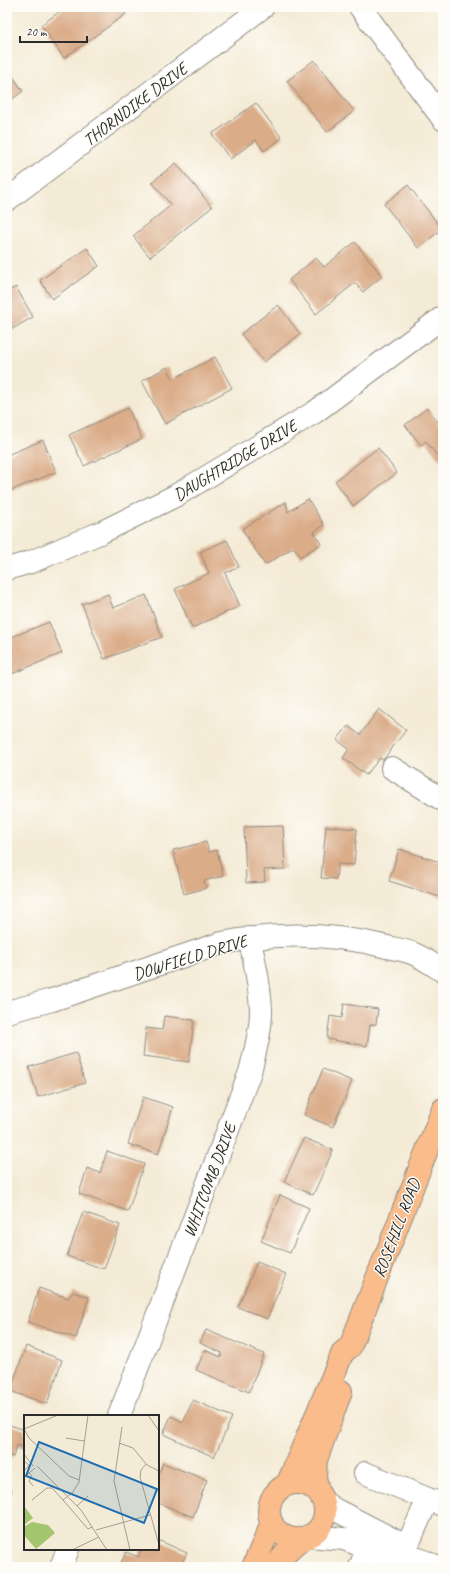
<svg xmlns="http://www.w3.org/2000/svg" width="450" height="1574" font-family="Caveat,sans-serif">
<rect width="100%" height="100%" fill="#fdfcf7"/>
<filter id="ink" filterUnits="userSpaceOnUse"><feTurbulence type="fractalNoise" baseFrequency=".025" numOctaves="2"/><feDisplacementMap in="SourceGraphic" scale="8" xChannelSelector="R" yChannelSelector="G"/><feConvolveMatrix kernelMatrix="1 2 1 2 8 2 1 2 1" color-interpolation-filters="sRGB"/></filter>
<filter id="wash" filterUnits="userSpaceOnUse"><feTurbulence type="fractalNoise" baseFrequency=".012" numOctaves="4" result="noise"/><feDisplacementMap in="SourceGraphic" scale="16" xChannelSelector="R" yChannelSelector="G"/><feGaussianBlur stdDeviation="0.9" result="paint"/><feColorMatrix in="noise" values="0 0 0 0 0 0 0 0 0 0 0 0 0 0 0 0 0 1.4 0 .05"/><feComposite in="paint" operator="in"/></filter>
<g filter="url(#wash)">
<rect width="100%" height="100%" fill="#f4ebd6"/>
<g id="blocks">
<path fill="#daac88" d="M 66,7 L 121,7 L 126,14 L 64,58 L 41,25 Z
M 314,60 L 354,111 L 327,132 L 287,81 Z
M 7,68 L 23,91 L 7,103 Z
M 256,103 L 282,138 L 264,151 L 256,140 L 230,159 L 212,134 Z
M 176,163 L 212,207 L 150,257 L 133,236 L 171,205 L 152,182 Z
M 408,185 L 442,229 L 418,248 L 384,204 Z
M 355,242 L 382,276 L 363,292 L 355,283 L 316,314 L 289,280 L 316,258 L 324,267 Z
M 87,248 L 99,266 L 52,299 L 40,280 Z
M 16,287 L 33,317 L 7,332 L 7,292 Z
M 278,305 L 300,334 L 264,362 L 241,334 Z
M 215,357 L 232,388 L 165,424 L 142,381 L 167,367 L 173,379 Z
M 128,408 L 142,439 L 84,466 L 69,435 Z
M 427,408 L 440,425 L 443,423 L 443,464 L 426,441 L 421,445 L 405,425 Z
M 43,440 L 56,472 L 7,492 L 7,455 Z
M 378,448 L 397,473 L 353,506 L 335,481 Z
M 308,499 L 324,525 L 314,532 L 321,544 L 300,557 L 294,547 L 265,565 L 242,529 L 286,502 L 288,512 Z
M 227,540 L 239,567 L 225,573 L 240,606 L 192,628 L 175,589 L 209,573 L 200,552 Z
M 108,594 L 113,608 L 146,595 L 162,637 L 104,659 L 82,604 Z
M 49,622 L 62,653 L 7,676 L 7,639 Z
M 379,709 L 406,730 L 383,760 L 380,758 L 366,775 L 343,758 L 349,749 L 337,740 L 348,726 L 360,735 Z
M 283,826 L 285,869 L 264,870 L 265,882 L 246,883 L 244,827 Z
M 326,826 L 357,829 L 354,865 L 338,864 L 336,879 L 321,878 Z
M 206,842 L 209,852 L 217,850 L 223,876 L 204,881 L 206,888 L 184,894 L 173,850 Z
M 399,849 L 443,863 L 443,898 L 389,881 Z
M 344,1004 L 378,1009 L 376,1024 L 370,1025 L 367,1046 L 327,1039 L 330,1016 L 342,1018 Z
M 164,1016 L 194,1020 L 189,1062 L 143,1056 L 146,1028 L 162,1030 Z
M 76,1053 L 85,1083 L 38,1097 L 29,1067 Z
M 323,1069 L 352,1081 L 333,1127 L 304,1115 Z
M 143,1097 L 173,1107 L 158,1154 L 128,1144 Z
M 304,1138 L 333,1150 L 313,1195 L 284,1182 Z
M 107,1151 L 144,1164 L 128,1211 L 79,1194 L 87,1168 L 100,1173 Z
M 280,1195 L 309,1208 L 290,1253 L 261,1241 Z
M 83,1212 L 120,1225 L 104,1269 L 67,1256 Z
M 257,1262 L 286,1274 L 267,1319 L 238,1307 Z
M 39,1288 L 68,1298 L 73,1292 L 89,1297 L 76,1338 L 28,1322 Z
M 206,1330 L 264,1354 L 249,1392 L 196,1370 L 205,1350 L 221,1357 L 222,1353 L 200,1343 Z
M 26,1346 L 62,1360 L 47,1404 L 10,1391 Z
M 193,1400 L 232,1417 L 214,1457 L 163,1434 L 171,1416 L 183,1422 Z
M 7,1424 L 25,1430 L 25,1448 L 17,1445 L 13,1457 L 7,1455 Z
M 163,1463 L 207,1480 L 193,1517 L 158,1503 L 158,1476 Z
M 7,1488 L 12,1490 L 7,1503 Z
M 158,1540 L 187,1553 L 180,1567 L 119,1567 L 126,1552 L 138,1557 L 141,1549 L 158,1549 Z"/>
</g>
</g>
<g filter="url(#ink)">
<use href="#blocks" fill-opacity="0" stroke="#908b80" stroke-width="1"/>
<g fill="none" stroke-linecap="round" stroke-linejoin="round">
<g stroke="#908b80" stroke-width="24">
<path id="minor" d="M 360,7 L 443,119
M 7,200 L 263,7
M 7,569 L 31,562 L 102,532 L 175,496 L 315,412 L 443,317
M 392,768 L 443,800
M 7,1012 L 52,1000 L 222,943 C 278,932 332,933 387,947 C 395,949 406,950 414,954 C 424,958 433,965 443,971
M 119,1416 L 250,1072 C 255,1052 261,1031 261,1011 C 260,986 255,962 249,938
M 365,1473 L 428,1499
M 324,1502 L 334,1509 L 398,1542 L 404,1553
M 308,1536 L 344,1539 L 388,1556 L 404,1553 L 438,1567
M 404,1553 L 428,1499 L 443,1505
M 61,1567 L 68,1549
M 360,1567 L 368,1548"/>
</g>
<g stroke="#908b80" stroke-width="24">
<path id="major" d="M269 1511a28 28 0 1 1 56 0a28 28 0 1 1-56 0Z
M 287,1485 L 343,1352 L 350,1347 L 443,1109
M 319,1494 L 315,1477 L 316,1460 L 341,1391
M 253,1567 L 272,1523
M 276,1567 C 281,1555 294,1547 303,1538"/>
</g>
<use href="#minor" stroke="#fff" stroke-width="22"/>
<use href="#major" stroke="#f9bc8a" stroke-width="22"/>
</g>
</g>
<g text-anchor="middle" stroke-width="3" stroke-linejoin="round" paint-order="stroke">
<g font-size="17" fill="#2b2b2b" stroke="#fdfcf7">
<text transform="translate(135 104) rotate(-37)" y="6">THORNDIKE DRIVE</text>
<text transform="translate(235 460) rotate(-31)" y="6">DAUGHTRIDGE DRIVE</text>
<text transform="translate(190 957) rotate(-17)" y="6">DOWFIELD DRIVE</text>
<text transform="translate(209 1180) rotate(-69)" y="6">WHITCOMB DRIVE</text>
<text transform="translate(396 1228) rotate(-69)" y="6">ROSEHILL ROAD</text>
</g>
</g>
<g transform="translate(24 1415)">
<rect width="135" height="135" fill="#f4ebd6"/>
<path d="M 0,91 L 9,103 L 0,110 ZM 8,107 L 24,110 L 31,118 L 12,134 L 0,120 L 0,112 Z" fill="#a3c56e"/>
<path fill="none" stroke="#a49e92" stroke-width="1" d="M 64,0 L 55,67 L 49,77 L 39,85 L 64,114 L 68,112M 124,0 L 135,16M 98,12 L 90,66 L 106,135M 0,14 L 5,23 L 45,61 L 55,65M 0,14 L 34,0M 42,23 L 60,26M 95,28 L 109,33 L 123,50 L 135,56M 0,39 L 9,51M 0,46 L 5,50 L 0,56M 122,49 L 117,55 L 116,62 L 135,130M 13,51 L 57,95 L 83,135M 5,58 L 8,61 L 5,66 L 9,71M 0,62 L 11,53M 8,85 L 23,73 L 28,73 L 39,85M 53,91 L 64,81M 72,115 L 126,100M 48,135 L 75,122"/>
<path fill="#1f6fb2" fill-opacity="0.15" stroke="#1f6fb2" stroke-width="2" d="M 15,27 L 133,74 L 120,108 L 2,61 Z"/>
<rect width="135" height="135" fill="none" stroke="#2b2b2b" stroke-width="2"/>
</g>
<rect width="450" height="1574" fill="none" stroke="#fdfcf7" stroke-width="24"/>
<path d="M20 36v6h67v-6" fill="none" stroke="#2b2b2b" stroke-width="2"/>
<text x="26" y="36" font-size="12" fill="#2b2b2b" stroke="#fdfcf7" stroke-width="3" paint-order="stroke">20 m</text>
</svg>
